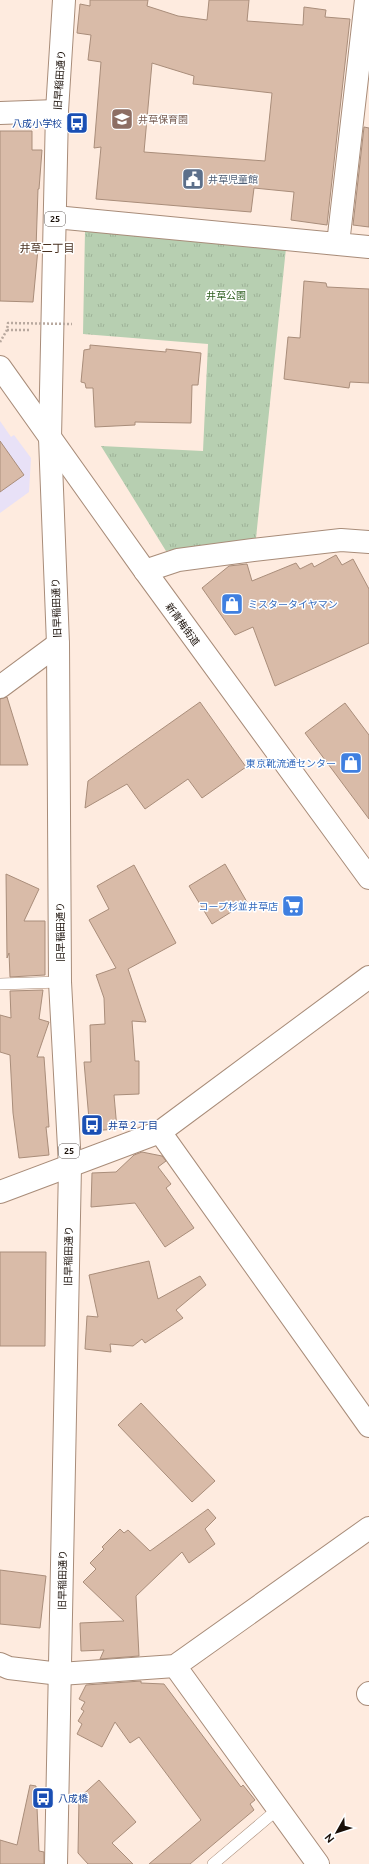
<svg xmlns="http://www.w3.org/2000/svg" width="369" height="1864" font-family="Ubuntu,'Noto Sans JP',sans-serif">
<defs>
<pattern id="park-tufts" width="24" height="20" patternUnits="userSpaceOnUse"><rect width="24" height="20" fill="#b7cfb1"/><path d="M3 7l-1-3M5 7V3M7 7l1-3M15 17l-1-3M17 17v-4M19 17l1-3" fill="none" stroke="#9db197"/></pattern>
</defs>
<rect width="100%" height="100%" fill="#feebdf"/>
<path fill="#e8e1f7" d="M 0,421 L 11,437 L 14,435 L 31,458 L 29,492 L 0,513 Z"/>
<path fill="url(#park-tufts)" d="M 85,231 L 286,248 L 256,538 L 166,551 L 101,446 L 203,451 L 208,344 L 83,334 Z"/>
<path fill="#d9bba8" stroke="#a98d7a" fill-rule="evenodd" d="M 90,0 L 148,0 L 147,6 L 178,16 L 207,20 L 209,0 L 249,0 L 247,21 L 303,25 L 304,7 L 326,10 L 325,17 L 350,19 L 327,225 L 291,220 L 294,192 L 254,188 L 251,212 L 96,199 L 101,147 L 94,148 L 101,62 L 88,60 L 91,35 L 77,33 L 80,4 L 90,6 ZM 152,63 L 194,76 L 193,84 L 272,93 L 265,161 L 144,152 Z
M 364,127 L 369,128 L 369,227 L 353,225 Z
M 0,131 L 32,131 L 32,150 L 42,150 L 39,189 L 38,189 L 36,249 L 38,249 L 33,302 L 0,301 Z
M 304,281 L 326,283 L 327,287 L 369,289 L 369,383 L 350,382 L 349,388 L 284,379 L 288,337 L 300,338 Z
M 90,345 L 166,352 L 166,349 L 201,353 L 198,385 L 192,385 L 191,423 L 135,422 L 135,425 L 95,427 L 93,388 L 86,388 L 85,383 L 81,382 L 84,350 L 90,349 Z
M 0,441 L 24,475 L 0,492 Z
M 336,555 L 342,565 L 353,559 L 369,589 L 369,643 L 275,686 L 253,627 L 235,635 L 202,588 L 229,566 L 247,564 L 252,581 L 296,563 L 300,569 L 312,563 L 314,567 Z
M 7,697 L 28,765 L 0,765 L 0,699 Z
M 200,702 L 246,767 L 202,798 L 188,779 L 145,809 L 127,784 L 85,808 L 88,781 Z
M 345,703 L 369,735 L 369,819 L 305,733 Z
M 225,864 L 247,902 L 212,924 L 189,886 Z
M 134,865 L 176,943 L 128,969 L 146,1022 L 132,1021 L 135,1061 L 139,1061 L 139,1094 L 114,1095 L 117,1129 L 90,1131 L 84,1062 L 91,1062 L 90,1025 L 105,1024 L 104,998 L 96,975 L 116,968 L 89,920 L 109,909 L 97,886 Z
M 6,874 L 39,889 L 24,921 L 45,921 L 45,975 L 10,977 L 9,953 L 7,958 Z
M 43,990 L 39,1019 L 49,1022 L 37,1057 L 44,1057 L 49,1127 L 46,1127 L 49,1155 L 19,1158 L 13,1113 L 10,1055 L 0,1052 L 0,1015 L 11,1018 L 10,991 Z
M 142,1152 L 162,1156 L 166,1161 L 158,1167 L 171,1184 L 166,1188 L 194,1228 L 165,1247 L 135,1203 L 91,1207 L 92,1173 L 116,1172 L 134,1155 Z
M 0,1252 L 46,1252 L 45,1346 L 0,1346 Z
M 149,1261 L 158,1299 L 200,1276 L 206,1285 L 176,1310 L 183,1318 L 145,1343 L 142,1339 L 133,1346 L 110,1344 L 111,1352 L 85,1349 L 87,1316 L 98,1317 L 89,1275 Z
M 141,1403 L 215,1481 L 192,1502 L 118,1425 Z
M 208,1509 L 216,1518 L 205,1529 L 215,1544 L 189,1563 L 182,1552 L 136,1596 L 139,1656 L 100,1659 L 104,1650 L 81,1651 L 80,1623 L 124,1621 L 83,1582 L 96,1569 L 90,1563 L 104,1549 L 102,1547 L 120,1529 L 124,1533 L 128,1530 L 150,1551 Z
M 0,1570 L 46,1576 L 40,1628 L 0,1624 Z
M 141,1681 L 141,1683 L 164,1684 L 241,1787 L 243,1785 L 255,1800 L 250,1804 L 254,1810 L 190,1864 L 149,1864 L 201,1820 L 139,1737 L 130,1743 L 115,1722 L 102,1747 L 77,1734 L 82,1724 L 78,1721 L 84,1711 L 81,1709 L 85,1702 L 79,1699 L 86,1685 Z
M 99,1780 L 136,1822 L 112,1843 L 133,1864 L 88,1864 L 78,1853 L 79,1798 Z
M 30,1785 L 36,1786 L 39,1851 L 44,1852 L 44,1864 L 0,1864 L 0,1840 L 17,1845 Z"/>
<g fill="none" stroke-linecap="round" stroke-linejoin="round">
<g stroke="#a88c79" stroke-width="12">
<path id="lane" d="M 0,984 L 60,982
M 213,1864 L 278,1809"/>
</g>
<g stroke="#a88c79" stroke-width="24">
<path id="street" d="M 0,113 L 57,111
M 55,217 L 369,247
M 338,244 L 366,0
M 145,571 L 178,560 L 253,550 L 341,540 L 369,542
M 0,687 L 58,644
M 160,1132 L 369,1426
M 0,1192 L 160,1132 L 369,977
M 0,1664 L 9,1668 L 60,1674 L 175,1666 L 369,1528
M 175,1666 L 318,1864
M 368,1694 L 369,1693"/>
</g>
<g stroke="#a88c79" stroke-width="24">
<path id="secondary" d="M 0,367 L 145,571 L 369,878"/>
</g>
<g stroke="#a88c79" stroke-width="24">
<path id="primary" d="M 56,1864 L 70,1166 L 60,982 L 58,644 L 50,438 L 57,111 L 64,0"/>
</g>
<path stroke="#b8a89e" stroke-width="2.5" stroke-dasharray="2 2" stroke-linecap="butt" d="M 7,330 L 29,330"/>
<use href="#lane" stroke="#fff" stroke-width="11"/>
<use href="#street" stroke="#fff" stroke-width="22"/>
<use href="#secondary" stroke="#fff" stroke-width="22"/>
<use href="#primary" stroke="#fff" stroke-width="22"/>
<path stroke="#b8a89e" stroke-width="2.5" stroke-dasharray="2 2" stroke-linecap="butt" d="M 0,342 L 7,330 L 8,323 L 72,324"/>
</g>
<defs>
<g id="school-square" transform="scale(1.15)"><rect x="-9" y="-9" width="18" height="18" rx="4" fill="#8d6e63" stroke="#fff"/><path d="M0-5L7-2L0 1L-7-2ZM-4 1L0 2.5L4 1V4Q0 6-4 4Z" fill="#fff"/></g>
<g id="bus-square" transform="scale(1.15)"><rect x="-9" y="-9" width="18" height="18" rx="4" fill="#1a4fb4" stroke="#fff"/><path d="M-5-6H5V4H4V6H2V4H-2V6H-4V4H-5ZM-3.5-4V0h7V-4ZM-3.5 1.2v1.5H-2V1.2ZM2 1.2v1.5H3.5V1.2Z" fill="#fff"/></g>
<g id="civic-square" transform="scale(1.15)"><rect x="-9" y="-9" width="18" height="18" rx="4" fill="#5c6f8a" stroke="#fff"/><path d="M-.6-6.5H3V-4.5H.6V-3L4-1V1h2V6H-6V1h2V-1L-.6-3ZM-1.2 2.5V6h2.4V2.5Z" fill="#fff"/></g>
<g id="shop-square" transform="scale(1.15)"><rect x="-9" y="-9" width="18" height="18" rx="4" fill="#3f7fe0" stroke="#fff"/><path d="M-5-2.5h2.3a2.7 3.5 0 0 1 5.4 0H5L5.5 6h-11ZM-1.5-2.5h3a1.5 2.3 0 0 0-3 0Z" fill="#fff"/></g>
<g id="supermarket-square" transform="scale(1.15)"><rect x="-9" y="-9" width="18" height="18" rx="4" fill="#3f7fe0" stroke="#fff"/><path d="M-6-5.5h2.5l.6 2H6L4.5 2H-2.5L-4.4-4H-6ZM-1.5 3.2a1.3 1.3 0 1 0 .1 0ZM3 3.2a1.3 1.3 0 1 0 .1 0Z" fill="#fff"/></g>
</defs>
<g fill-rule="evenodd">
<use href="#school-square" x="122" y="119"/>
<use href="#bus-square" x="77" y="123"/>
<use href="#civic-square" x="193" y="179"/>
<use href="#shop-square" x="232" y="604"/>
<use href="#shop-square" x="351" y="763"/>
<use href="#supermarket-square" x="293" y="906"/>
<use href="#bus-square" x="92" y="1125"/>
<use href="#bus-square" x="43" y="1798"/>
</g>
<g text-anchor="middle" stroke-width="3" stroke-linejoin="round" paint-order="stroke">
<g fill="#fff" stroke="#5e5752" stroke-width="1">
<rect x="45" y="212" width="20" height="14" rx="3"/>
<rect x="59" y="1144" width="20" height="14" rx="3"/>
</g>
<g font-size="9" font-weight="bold" fill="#190f08">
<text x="55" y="222">25</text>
<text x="69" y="1154">25</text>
</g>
<g font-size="10" fill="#190f08" stroke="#fff">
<text transform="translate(59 80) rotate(-86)" y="4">旧早稲田通り</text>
<text transform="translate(56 608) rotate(-92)" y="4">旧早稲田通り</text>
<text transform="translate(183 624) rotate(54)" y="4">新青梅街道</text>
<text transform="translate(60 932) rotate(-90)" y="4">旧早稲田通り</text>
<text transform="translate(68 1256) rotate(-89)" y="4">旧早稲田通り</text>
<text transform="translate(62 1580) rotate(-89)" y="4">旧早稲田通り</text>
</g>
<g font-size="10" fill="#785e54" stroke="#fff" text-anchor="start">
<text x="138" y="123">井草保育園</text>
</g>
<g font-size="10" fill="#164399" stroke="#fff" text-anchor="start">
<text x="62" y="127" text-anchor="end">八成小学校</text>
<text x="108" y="1129">井草２丁目</text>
<text x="58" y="1802">八成橋</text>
</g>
<g font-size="10" fill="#4e5e75" stroke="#fff" text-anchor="start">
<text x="208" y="183">井草児童館</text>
</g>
<g font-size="10" fill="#306022" stroke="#fff">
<text x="226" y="299">井草公園</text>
</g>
<g font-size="10" fill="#366cbe" stroke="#fff" text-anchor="end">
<text x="248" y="608" text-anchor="start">ミスタータイヤマン</text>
<text x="336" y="767">東京靴流通センター</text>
<text x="278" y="910">コープ杉並井草店</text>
</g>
<g font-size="11" fill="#493120" stroke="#fff">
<text x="47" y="252">井草二丁目</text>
</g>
</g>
<g transform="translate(337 1832) rotate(231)" stroke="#ffffff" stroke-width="3" paint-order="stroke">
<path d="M0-3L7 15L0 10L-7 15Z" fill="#190f08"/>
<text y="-6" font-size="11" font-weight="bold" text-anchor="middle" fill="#190f08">N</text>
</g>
</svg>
